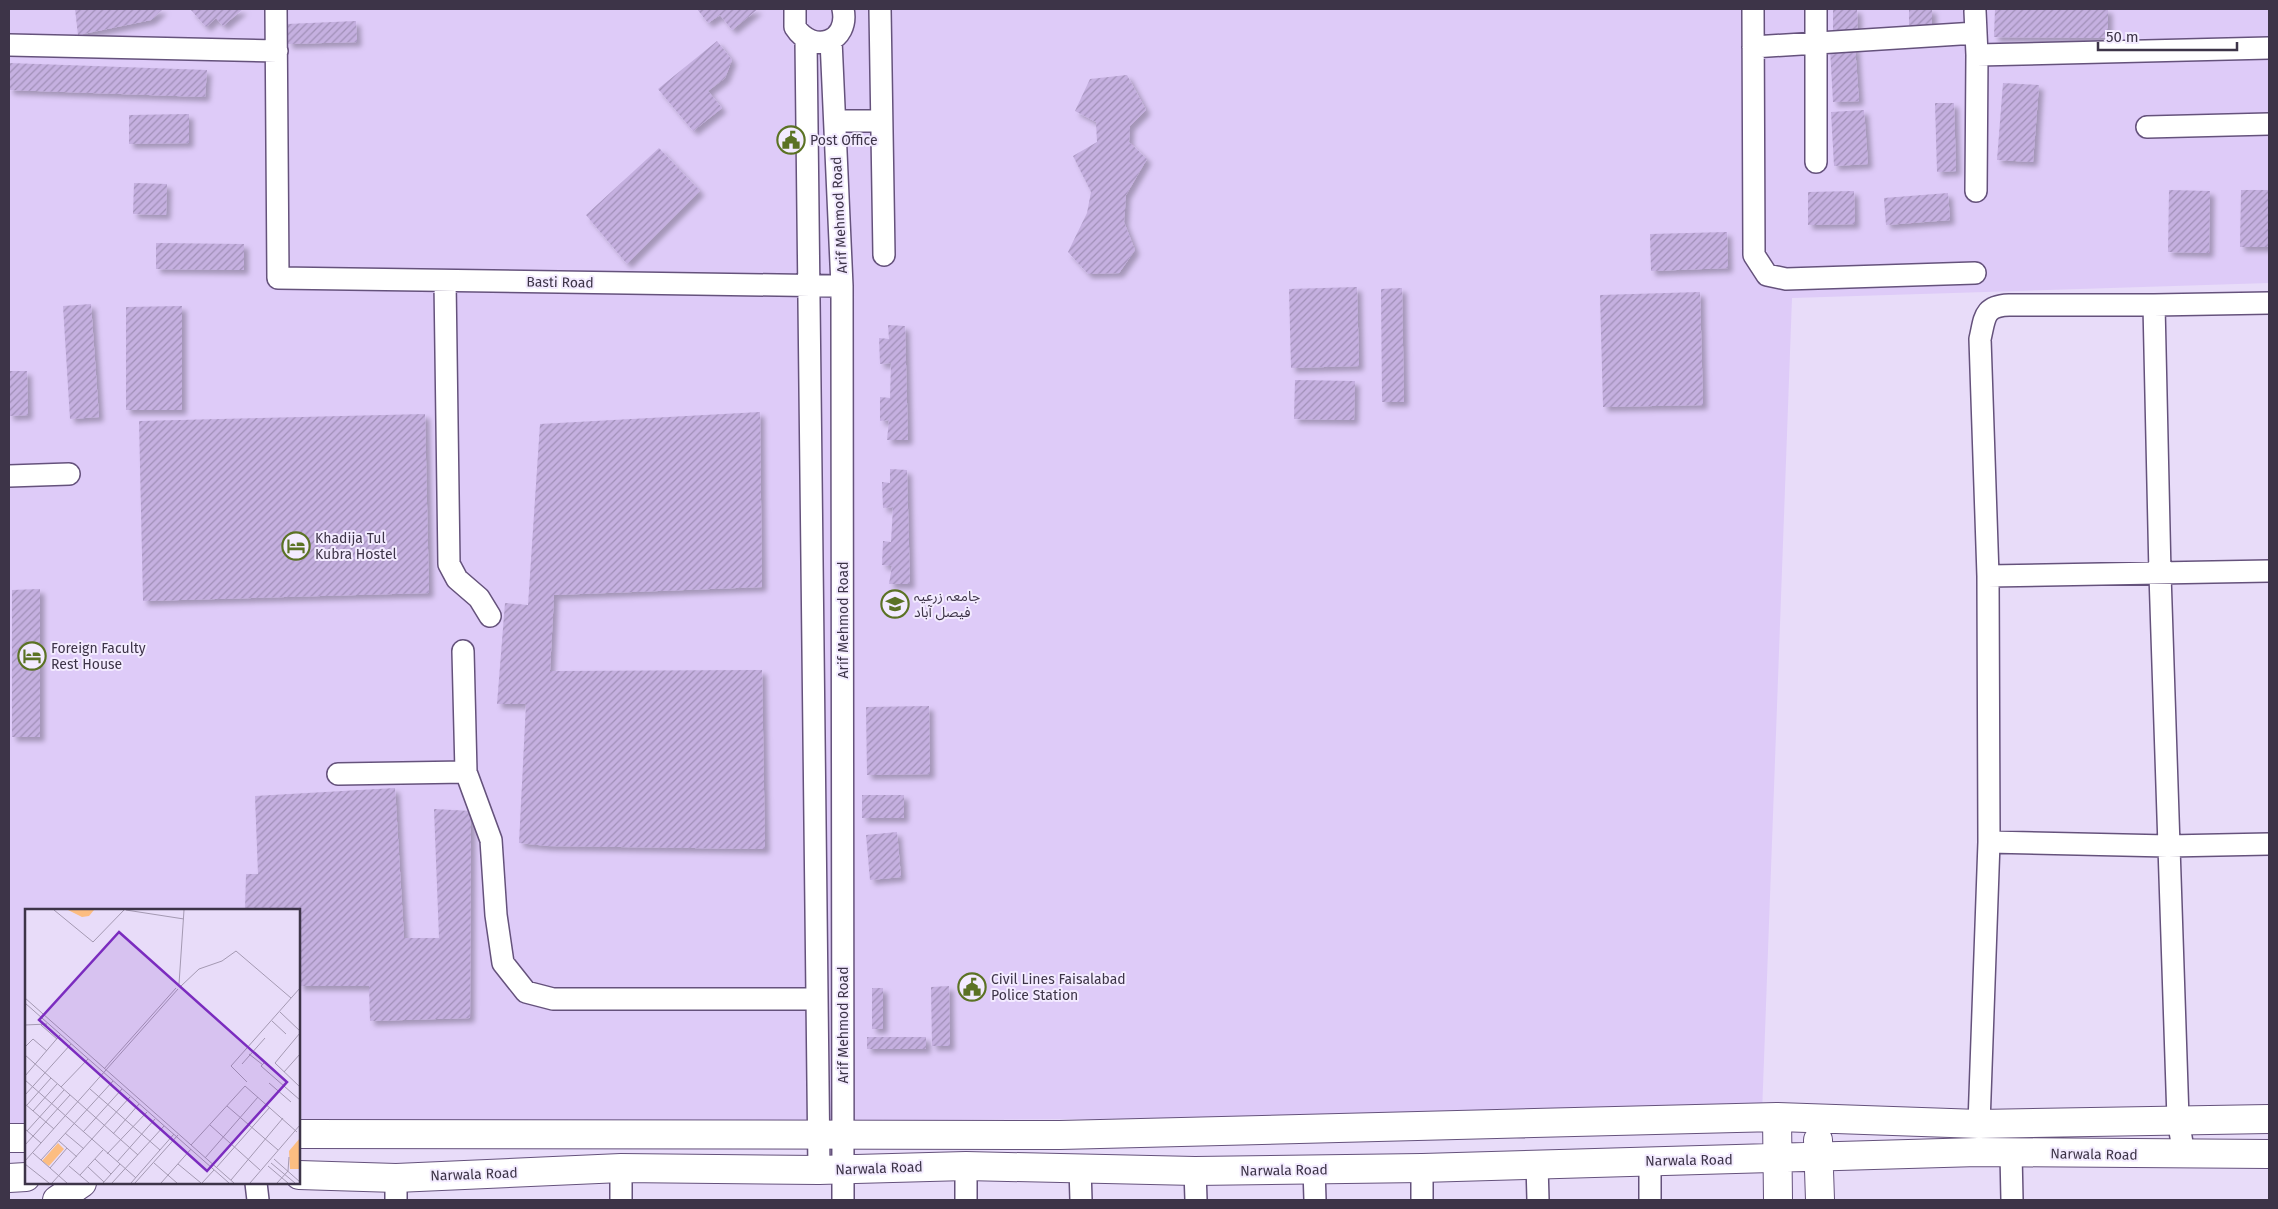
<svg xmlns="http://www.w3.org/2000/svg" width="2278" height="1209" font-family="'Fira Sans','Noto Sans Arabic',sans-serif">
<defs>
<pattern id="building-hatch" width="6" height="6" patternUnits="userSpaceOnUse" patternTransform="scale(1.25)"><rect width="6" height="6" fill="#c5b0e0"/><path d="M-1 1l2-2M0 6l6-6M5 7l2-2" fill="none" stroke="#a190b8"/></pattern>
<filter id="shadow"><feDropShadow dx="4.5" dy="4.5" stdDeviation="2.5" flood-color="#0004"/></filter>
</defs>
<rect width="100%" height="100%" fill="#e8dcf9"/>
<path fill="#decbf8" d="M 9,9 L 2269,9 L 2269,283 L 1792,298 L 1762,1114 L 299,1125 L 299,910 L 26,910 L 26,1127 L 9,1127 Z"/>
<path fill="url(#building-hatch)" filter="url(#shadow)" d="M 75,9 L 163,9 L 151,20 L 78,35 Z
M 190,9 L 243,9 L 223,26 L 216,18 L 206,27 Z
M 697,9 L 758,9 L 732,30 L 720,15 L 708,23 Z
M 1833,9 L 1857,9 L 1858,35 L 1833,36 Z
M 1909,9 L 1932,9 L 1932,24 L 1909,25 Z
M 1995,9 L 2108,9 L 2108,38 L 1994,37 Z
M 356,21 L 357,42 L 288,44 L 287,24 Z
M 717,41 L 732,60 L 725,78 L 708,91 L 722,108 L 693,131 L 658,89 Z
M 1855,46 L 1859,101 L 1833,102 L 1830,48 Z
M 9,63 L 207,70 L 205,97 L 9,90 Z
M 1127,75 L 1146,110 L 1130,126 L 1129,142 L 1147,159 L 1126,195 L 1124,222 L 1135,250 L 1119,273 L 1088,274 L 1068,252 L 1087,213 L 1091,192 L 1073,156 L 1097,142 L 1096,122 L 1075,111 L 1090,79 Z
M 2003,83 L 2039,85 L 2033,162 L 1997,160 Z
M 1935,103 L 1954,103 L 1956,171 L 1937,172 Z
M 1864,110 L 1868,164 L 1834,166 L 1831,112 Z
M 189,114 L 189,143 L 129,144 L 129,115 Z
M 659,148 L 700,191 L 627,264 L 586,215 Z
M 134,183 L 167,184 L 166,215 L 133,214 Z
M 2169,190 L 2210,191 L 2209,253 L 2168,252 Z
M 2241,190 L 2269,190 L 2269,247 L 2240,247 Z
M 1854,191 L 1855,224 L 1808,225 L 1808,192 Z
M 1948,193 L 1950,220 L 1886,225 L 1884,198 Z
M 1727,232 L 1728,268 L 1651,271 L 1650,234 Z
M 156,243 L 244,244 L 244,270 L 156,269 Z
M 1357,287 L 1359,366 L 1291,368 L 1289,289 Z
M 1402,288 L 1404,402 L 1382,402 L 1381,289 Z
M 1700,292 L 1703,405 L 1603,407 L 1600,295 Z
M 91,304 L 99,417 L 70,419 L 63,306 Z
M 182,306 L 182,410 L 126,410 L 126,307 Z
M 888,325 L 905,326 L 908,440 L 887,440 L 889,420 L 880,421 L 880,397 L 890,398 L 891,363 L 880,364 L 879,338 L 889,339 Z
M 9,371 L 27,371 L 28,415 L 9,416 Z
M 1295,380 L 1355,381 L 1354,420 L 1294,419 Z
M 760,412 L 762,587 L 554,595 L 550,671 L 762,670 L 765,849 L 548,846 L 519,843 L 526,704 L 497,704 L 505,603 L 528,605 L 540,424 Z
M 425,414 L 429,593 L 143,601 L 139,421 Z
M 890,469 L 907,470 L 910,584 L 889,584 L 892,566 L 882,565 L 883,541 L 891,542 L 893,507 L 883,508 L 882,482 L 890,483 Z
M 40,589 L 40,737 L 12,737 L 12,590 Z
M 929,706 L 930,774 L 867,775 L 866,707 Z
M 395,788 L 404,938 L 439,938 L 434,809 L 471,811 L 470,1018 L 370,1021 L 369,986 L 299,986 L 299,910 L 245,910 L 246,874 L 258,874 L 255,796 Z
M 862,795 L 904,795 L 904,818 L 862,818 Z
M 897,832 L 901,877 L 870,880 L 866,835 Z
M 949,986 L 950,1046 L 932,1046 L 931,987 Z
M 872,988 L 883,988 L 883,1029 L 872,1029 Z
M 867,1037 L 926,1037 L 926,1049 L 867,1049 Z"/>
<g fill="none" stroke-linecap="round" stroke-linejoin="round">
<g stroke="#65527c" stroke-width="24">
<path id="minor" d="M 276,9 L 278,278 L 842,286
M 795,9 L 795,27 C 813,55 850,42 843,9
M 880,9 L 884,255
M 1753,9 L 1754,255 L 1767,275 L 1786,279 L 1975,273
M 1975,11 L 1977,55 L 2269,48
M 806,40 L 819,1170
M 831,40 L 842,286 L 843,1200
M 9,45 L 277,51
M 1753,47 L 1976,33
M 835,121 L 880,121
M 2147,127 L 2269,124
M 1816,162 L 1816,9
M 1976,191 L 1977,55
M 445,281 L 449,564 L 457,579 L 479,598 L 490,616
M 2154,305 L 2160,574 L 2178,1119 L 2184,1155
M 9,476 L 69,474
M 1988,576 L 2269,571
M 463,651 L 466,772 L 491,840 L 496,915 L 503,963 L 526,992 L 553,999 L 817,999
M 338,774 L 466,772
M 1989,842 L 2168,846 L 2269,844
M 1979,1124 L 1989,842 L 1988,576 L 1980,339 C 1985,318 1983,306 2009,305 L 2154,305 L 2269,303
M 2011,1153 L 2012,1200
M 1537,1164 L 1538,1200
M 1080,1168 L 1081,1200
M 1314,1169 L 1315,1200
M 1195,1171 L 1196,1200
M 256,1183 L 258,1200
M 396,1200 L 396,1178
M 621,1200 L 621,1168
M 966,1200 L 966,1166
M 1422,1200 L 1422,1168
M 1650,1200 L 1650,1160"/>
</g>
<g stroke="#65527c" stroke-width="30">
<path id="major" d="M 1777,1117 L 1778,1200
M 299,1134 L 1060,1135 L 1777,1117 L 1979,1124 L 2269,1119
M 9,1138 L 26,1138
M 1818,1140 L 1820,1200
M 299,1175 L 396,1178 L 621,1168 L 819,1170 L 966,1166 L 1195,1171 L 1422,1168 L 1978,1152 L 2269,1154
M 9,1178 L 26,1177
M 57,1200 L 82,1183"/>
</g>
<use href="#minor" stroke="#fff" stroke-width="21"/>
<use href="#major" stroke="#fff" stroke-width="28"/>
</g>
<defs>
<g id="civic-ring" transform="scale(1.4375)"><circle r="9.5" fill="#f3ebff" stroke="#5b7224" stroke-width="1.5"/><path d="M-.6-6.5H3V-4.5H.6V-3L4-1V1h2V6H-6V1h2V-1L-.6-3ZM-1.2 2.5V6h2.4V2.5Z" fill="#5b7224"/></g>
<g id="hotel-ring" transform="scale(1.4375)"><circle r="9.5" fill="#f3ebff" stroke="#5b7224" stroke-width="1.5"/><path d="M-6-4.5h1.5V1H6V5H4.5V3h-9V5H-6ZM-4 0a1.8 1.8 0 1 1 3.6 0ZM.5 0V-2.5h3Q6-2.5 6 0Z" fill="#5b7224"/></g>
<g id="university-ring" transform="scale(1.4375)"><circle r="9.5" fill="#f3ebff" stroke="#5b7224" stroke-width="1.5"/><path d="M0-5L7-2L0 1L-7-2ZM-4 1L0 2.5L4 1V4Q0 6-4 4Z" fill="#5b7224"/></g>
</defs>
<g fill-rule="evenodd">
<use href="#civic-ring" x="791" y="140"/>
<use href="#hotel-ring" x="296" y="546"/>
<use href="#university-ring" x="895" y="604"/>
<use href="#hotel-ring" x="32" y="656"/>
<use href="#civic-ring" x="972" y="987"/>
</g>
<g text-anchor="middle" stroke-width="4" stroke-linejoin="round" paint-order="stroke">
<g font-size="14" fill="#3d3448" stroke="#f3ebff" text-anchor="start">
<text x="810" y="145">Post Office</text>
<text x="315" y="543">Khadija Tul<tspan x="315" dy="16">Kubra Hostel</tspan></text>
<text x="914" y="601">جامعہ زرعیہ<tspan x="914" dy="16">فیصل آباد</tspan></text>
<text x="51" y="653">Foreign Faculty<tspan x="51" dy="16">Rest House</tspan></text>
<text x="991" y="984">Civil Lines Faisalabad<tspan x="991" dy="16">Police Station</tspan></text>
</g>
<g font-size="14" fill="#3d3448" stroke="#f3ebff">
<text transform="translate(839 215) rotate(-93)" y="5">Arif Mehmod Road</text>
<text transform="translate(560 282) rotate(1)" y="5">Basti Road</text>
<text transform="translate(843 620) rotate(-90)" y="5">Arif Mehmod Road</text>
<text transform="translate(843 1025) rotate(-90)" y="5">Arif Mehmod Road</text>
<text transform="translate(2094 1154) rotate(1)" y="5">Narwala Road</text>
<text transform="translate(1689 1160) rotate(-1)" y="5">Narwala Road</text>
<text transform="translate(879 1168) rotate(-2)" y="5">Narwala Road</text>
<text transform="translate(1284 1170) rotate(-1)" y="5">Narwala Road</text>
<text transform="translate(474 1174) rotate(-2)" y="5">Narwala Road</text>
</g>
</g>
<g transform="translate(25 909)">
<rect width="275" height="275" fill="#e8dcf9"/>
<path d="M 43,1 L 69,1 L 64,7 L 57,8 Z" fill="#fcbd81"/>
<path d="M 275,229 L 275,260 L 265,260 L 264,242 ZM 33,234 L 39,240 L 24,257 L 17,252 Z" fill="#fcbd81"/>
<path fill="none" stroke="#a499b2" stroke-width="1" d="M 29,1 L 68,33 L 99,1M 101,1 L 159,10M 154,75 L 159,1M 156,77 L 174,60 L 197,52 L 211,42 L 266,89M 0,89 L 209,274M 0,94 L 204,274M 255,103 L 275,122M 247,112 L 261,125M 0,116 L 22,115M 16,116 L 32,130M 275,124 L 250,154 L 275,178M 0,138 L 8,130 L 22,142M 224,145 L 238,156M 0,146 L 113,246M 239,154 L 236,157 L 275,191M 217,155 L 240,129M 79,160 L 151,79M 259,163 L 275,145M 0,167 L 35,126M 0,171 L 111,269M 222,173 L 206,157 L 275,79M 244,174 L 266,193M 36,178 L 63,150M 65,180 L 135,241M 0,186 L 46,135M 0,195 L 29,220M 2,196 L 26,169M 202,197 L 253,241M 8,202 L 32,175M 185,216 L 235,261M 0,220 L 16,234M 2,222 L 39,181M 58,223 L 97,180M 40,224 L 59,240M 88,225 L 114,195M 34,232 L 52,248M 0,236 L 45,186M 166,236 L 220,177 L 272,223M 8,244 L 42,274M 82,245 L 122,203M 180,249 L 233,188M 70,250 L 86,265M 249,250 L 275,273M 16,251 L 88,172M 0,252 L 153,80M 92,253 L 130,210M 129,254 L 152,274M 246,254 L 270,274M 0,255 L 24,274M 153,255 L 176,274M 44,257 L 64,274M 243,257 L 263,274M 63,258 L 79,273M 25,259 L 42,239M 191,259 L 245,198M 55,266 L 78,241M 206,271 L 258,209M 27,274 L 105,188M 78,274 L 95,255M 87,274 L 139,217M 106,274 L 149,225M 110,274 L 153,226M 136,274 L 166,240M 177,274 L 189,261M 225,274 L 275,216M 252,274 L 263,262 L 264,248"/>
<path fill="#7b2cbf" fill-opacity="0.15" stroke="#7b2cbf" stroke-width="2.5" d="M 94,23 L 262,173 L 182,262 L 14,111 Z"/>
<rect width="275" height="275" fill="none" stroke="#3d3448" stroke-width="2.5"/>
</g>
<rect width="2278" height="1209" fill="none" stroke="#3d3448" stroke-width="20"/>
<path d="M2098 42v8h139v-8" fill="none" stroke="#3d3448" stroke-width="2.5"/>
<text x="2106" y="42" font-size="15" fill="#3d3448" stroke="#f3ebff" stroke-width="4" paint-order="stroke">50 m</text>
</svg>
